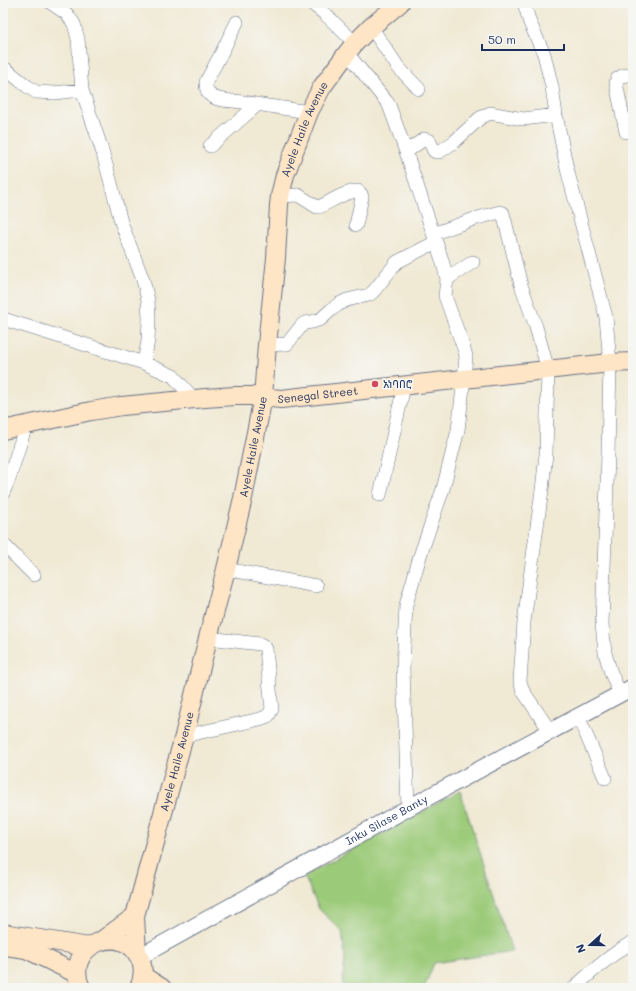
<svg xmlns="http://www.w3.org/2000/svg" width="636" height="991" font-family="Mali,'Noto Sans Ethiopic',sans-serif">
<rect width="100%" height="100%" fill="#f6f6f2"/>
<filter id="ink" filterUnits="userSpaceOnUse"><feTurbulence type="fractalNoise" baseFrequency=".025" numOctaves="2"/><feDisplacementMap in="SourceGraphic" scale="8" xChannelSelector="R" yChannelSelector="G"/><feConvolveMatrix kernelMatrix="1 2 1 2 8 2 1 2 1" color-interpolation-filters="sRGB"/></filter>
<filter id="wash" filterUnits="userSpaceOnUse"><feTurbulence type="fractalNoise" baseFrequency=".012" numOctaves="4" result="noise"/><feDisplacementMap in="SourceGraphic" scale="16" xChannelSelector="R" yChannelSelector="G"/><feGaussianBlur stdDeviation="0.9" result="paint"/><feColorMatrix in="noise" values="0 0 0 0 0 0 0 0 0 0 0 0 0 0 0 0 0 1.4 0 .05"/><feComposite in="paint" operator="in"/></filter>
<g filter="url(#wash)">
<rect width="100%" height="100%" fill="#f0e9d3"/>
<path fill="#9bca78" stroke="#5b7c6b" d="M 460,791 L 512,951 L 434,963 L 424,988 L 342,988 L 345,959 L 342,931 L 319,909 L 304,876 Z"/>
</g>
<g filter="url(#ink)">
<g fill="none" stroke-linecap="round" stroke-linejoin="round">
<g stroke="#667087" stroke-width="14">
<path id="minor" d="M 51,3 L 67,14 L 74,24 L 78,39 L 82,90 L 102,150 L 112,187 L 121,222 L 143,280 L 148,300 L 149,319 L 148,340 L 144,363 L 173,376 L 194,399
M 311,3 L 325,14 L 355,43
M 524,3 L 530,23 L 544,54 L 552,87 L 556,115 L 567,169 L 606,317 L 610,363 L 608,455 L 602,624 L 605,653 L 611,673 L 620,694
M 237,22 L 222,52 L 206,82 C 206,86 206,91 209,94 C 217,102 232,100 242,102 C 264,105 287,109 309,112
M 371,27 L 398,67 L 419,89
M 347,53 L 386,101 L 389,105 L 406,152 L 442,260 L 447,279 L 445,296 L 464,349 L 466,356 L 464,379 L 458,430 L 443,489 L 420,556 L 406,605 L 403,669 L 408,808
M 3,67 L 27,86 L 36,92 L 54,93 L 82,90
M 626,132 L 616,83 L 617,79 L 622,76 L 633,74
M 210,146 L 257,105
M 406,152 L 424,139 L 429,140 L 434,151 L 436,152 L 439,152 L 454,142 L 480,118 L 490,113 L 523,119 L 556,115
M 280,196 L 298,195 L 317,207 L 319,207 C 330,202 346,191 358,191 L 361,194 L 362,197 L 356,225
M 433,234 L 474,219 L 500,212 L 503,213 L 521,285 L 536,327 L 548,370 L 546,454 L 542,490 L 524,622 L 520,681 L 523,691 L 550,731
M 447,279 L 473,262
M 3,319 L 144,363
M 267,345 L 287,344 L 302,325 L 305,323 L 312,322 L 321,319 L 331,310 L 339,304 L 347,300 L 369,295 L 373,292 L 397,262 L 436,242
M 3,493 L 9,479 L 26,425
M 380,495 L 404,386
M 3,544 L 34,575
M 226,569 L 316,586
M 578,716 L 605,778
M 184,736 L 260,719 L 268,716 L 272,709 L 266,649 L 264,646 L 260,644 L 208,638
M 574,988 C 592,971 611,954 633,942"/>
</g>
<g stroke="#667087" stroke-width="18">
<g id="tertiary">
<path id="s1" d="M 139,957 L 408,808 L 633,687"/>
</g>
</g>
<g stroke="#667087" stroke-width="20">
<g id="secondary">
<path id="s2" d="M 3,430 L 91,411 L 122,406 L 205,398 L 235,396 L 251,396 L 281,399 L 610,363 L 633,362"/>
<path d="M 3,933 L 89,947"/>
<path d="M 101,941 L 135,916"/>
<path d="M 6,946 L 26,949 L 77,974"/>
<path id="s3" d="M 137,954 L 135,916 L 184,736 L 208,638 L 226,569 L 243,498 L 263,397 L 267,345 L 276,258 L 279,205 L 280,196 L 285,175 L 309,112 L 322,87 L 347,53 L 355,43 L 371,27 L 400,3"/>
<path d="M 143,976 L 162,988"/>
<path d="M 81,988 C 61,945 125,919 141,961 C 144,970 143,979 139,988"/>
</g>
</g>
<use href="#minor" stroke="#fff" stroke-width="13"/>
<use href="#tertiary" stroke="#fff" stroke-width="16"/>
<use href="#secondary" stroke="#fee5c5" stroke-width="18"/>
</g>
</g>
<circle fill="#d1495b" stroke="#f6f6f2" stroke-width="1.5" cx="375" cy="384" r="4"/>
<g text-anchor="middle" stroke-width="3.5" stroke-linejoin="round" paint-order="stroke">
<g font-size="11" fill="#1b2f5e" stroke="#f6f6f2">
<text dy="4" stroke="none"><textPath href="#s3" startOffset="846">Ayele Haile Avenue</textPath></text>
<text dy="4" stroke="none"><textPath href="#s2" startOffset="318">Senegal Street</textPath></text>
<text dy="4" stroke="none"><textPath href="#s3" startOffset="522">Ayele Haile Avenue</textPath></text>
<text dy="4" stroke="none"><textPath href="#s3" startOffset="198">Ayele Haile Avenue</textPath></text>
<text dy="4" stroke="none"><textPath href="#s1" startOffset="283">Inku Silase Banty</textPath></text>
</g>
<g font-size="11" fill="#1b2f5e" stroke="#f6f6f2" text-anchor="start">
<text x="383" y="388">አነባበሮ</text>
</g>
</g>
<rect width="636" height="991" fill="none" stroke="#f6f6f2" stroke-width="16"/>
<g transform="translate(590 945) rotate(249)" stroke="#f6f6f2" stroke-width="3" paint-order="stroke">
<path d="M0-3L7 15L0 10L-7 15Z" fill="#1b2f5e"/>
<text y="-6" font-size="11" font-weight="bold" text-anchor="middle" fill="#1b2f5e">N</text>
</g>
<path d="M482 44v6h82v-6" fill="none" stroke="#1b2f5e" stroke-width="2"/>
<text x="488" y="44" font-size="12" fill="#1b2f5e" stroke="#f6f6f2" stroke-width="3" paint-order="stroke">50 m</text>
</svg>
